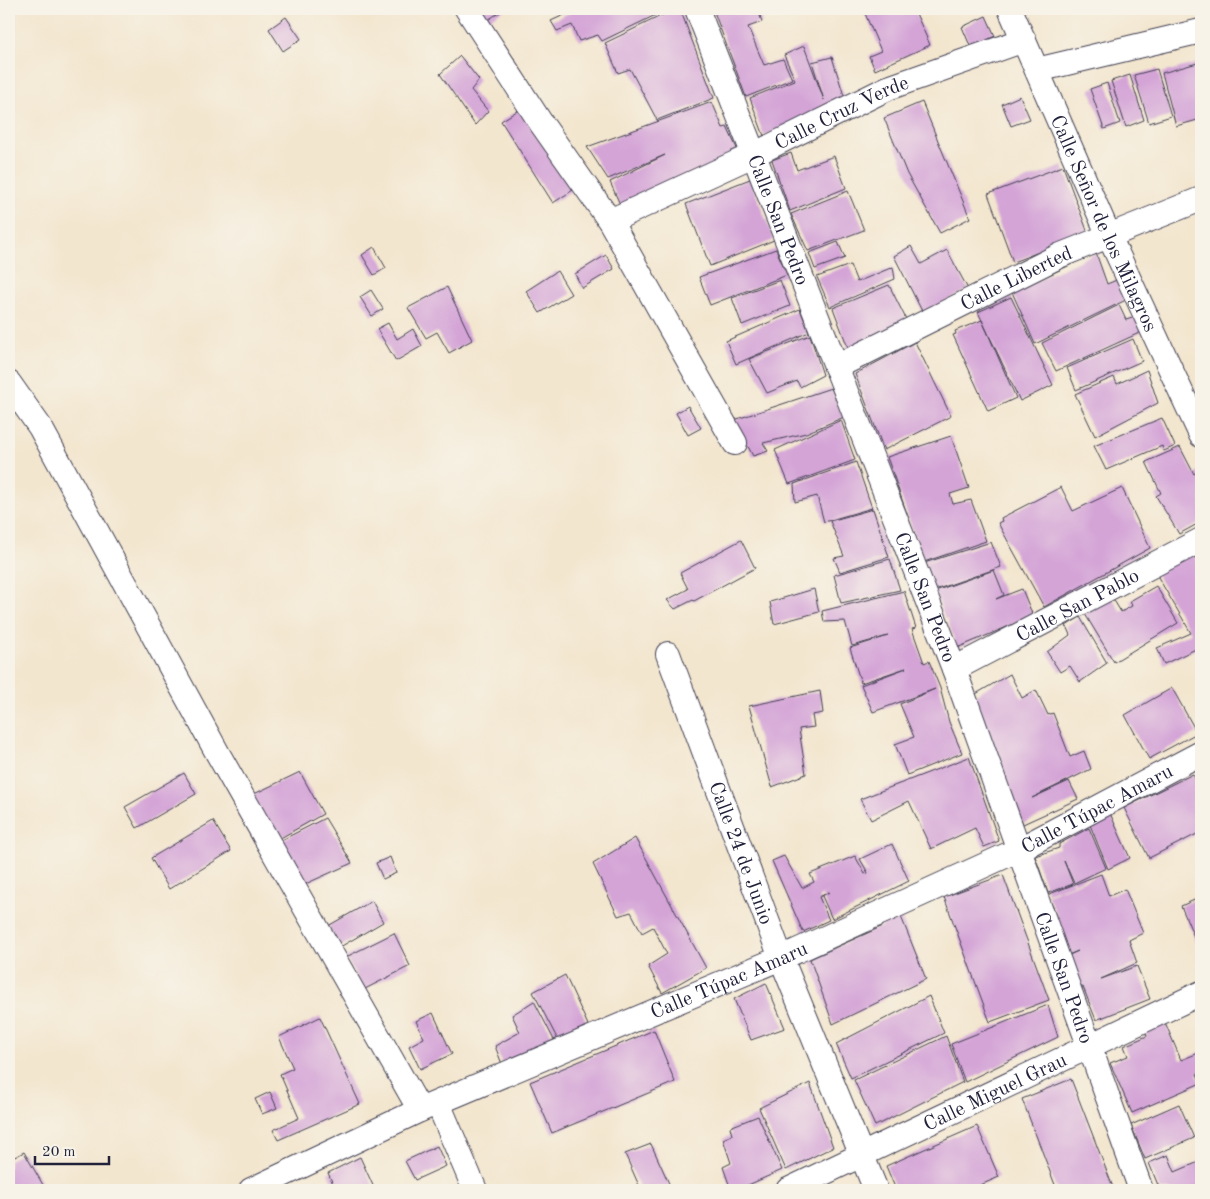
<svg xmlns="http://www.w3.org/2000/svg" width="1210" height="1199" font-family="'Old Standard TT',serif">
<rect width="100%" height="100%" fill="#f7f3e8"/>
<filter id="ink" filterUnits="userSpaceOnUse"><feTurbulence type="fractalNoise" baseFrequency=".02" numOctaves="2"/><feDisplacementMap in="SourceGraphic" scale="10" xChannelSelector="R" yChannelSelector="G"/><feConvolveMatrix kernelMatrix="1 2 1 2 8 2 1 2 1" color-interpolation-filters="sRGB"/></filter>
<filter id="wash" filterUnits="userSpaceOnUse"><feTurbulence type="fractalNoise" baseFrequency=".0096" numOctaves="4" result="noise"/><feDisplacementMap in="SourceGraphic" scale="20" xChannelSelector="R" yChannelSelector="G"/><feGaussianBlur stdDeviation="1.12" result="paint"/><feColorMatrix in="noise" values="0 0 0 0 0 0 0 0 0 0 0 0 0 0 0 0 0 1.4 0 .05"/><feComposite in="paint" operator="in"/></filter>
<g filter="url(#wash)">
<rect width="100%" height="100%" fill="#f3e6cf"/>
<g id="blocks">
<path fill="#d4a4d7" d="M 479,9 L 505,9 L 486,21 Z
M 577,9 L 668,9 L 602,41 L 598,35 L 579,41 L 572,25 L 557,31 L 551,21 Z
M 675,9 L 680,9 L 714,98 L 657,120 L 630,69 L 618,73 L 605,43 Z
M 713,9 L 758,9 L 762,22 L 748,27 L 764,65 L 783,59 L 792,79 L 746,97 Z
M 863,9 L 914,9 L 930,45 L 875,70 L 869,56 L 881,51 Z
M 986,16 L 995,36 L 971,48 L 962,27 Z
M 286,17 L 301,39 L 283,51 L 269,29 Z
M 804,46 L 824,100 L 812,62 L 832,57 L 845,99 L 826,105 L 828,113 L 810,117 L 764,136 L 750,98 L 795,80 L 784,55 Z
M 460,56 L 479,80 L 471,90 L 488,111 L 475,125 L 440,74 Z
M 1201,62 L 1201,119 L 1176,126 L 1162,73 Z
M 1157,69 L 1171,116 L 1149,123 L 1134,75 Z
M 1130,75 L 1144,120 L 1126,127 L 1111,81 Z
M 1107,83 L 1120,123 L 1104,129 L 1090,89 Z
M 1020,96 L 1030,119 L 1011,126 L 1002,104 Z
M 712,102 L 723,128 L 727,127 L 740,155 L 623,211 L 610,182 L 665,155 L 608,179 L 587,147 Z
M 922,102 L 970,218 L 940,233 L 907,174 L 884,118 Z
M 520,109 L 573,190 L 553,203 L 501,121 Z
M 791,153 L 797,170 L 834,156 L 846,188 L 790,211 L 772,160 Z
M 1063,166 L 1088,233 L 1013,262 L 988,194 Z
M 750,179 L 774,240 L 710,266 L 686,204 Z
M 848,191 L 864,230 L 808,251 L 791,214 Z
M 838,242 L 845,258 L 815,269 L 809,253 Z
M 911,246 L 921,264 L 947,250 L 968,289 L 923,313 L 894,256 Z
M 374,247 L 386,268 L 374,275 L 362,255 Z
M 776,249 L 787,275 L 710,305 L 699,277 Z
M 1096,253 L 1107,284 L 1119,279 L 1128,299 L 1035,344 L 1012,292 Z
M 606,255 L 614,269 L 582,288 L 575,274 Z
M 850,265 L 857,282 L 893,267 L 895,279 L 830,307 L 817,277 Z
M 557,271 L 571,294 L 540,313 L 526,291 Z
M 780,280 L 790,306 L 742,325 L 732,298 Z
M 889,285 L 907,321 L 850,353 L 833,308 Z
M 447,287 L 472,340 L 449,353 L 437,332 L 426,338 L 408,308 Z
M 371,290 L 383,309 L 372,316 L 360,297 Z
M 1011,297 L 1053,385 L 1020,401 L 978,312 Z
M 1119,305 L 1126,320 L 1142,315 L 1148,329 L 1056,371 L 1042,343 Z
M 800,309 L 809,332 L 736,364 L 726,341 Z
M 982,320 L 1016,398 L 988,411 L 953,335 L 956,334 L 955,331 Z
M 388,323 L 397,339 L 413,329 L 422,346 L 396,361 L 377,329 Z
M 810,335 L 823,375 L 800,387 L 797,381 L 767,393 L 749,359 Z
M 1133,339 L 1142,361 L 1076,390 L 1067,368 Z
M 915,342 L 951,416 L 884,450 L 855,374 Z
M 1147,370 L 1158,403 L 1095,436 L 1075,394 L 1114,377 L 1117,384 Z
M 831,388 L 844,417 L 806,433 L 763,443 L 768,451 L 753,456 L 734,420 Z
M 688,406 L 701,428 L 688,435 L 676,413 Z
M 1162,418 L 1175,446 L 1164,451 L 1162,446 L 1106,470 L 1094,446 Z
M 841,420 L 855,460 L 789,484 L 775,450 Z
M 951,436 L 969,488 L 950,494 L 953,504 L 971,500 L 986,541 L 924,562 L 887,457 Z
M 1180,447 L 1194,474 L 1200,470 L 1201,472 L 1201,522 L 1179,534 L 1156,496 L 1161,493 L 1146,462 Z
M 856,462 L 872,508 L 824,522 L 817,496 L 795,502 L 794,484 Z
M 1061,487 L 1073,511 L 1122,488 L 1150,548 L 1044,607 L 998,523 L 1002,521 L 1001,518 Z
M 873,509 L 889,557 L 840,572 L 834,558 L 844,556 L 830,521 Z
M 741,540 L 755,568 L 694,601 L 693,600 L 675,609 L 667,600 L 688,589 L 680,573 Z
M 991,542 L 1001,567 L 932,591 L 924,563 Z
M 1193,553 L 1201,570 L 1201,654 L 1198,648 L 1164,664 L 1157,648 L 1191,633 L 1155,572 Z
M 890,559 L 900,590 L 841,603 L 834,575 Z
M 994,570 L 1004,595 L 996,599 L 1022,589 L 1033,616 L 957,648 L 947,618 L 945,619 L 935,591 Z
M 1156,586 L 1178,623 L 1114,662 L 1085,614 L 1112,597 L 1121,612 L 1132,606 L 1130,601 Z
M 814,589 L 819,612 L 774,624 L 770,602 Z
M 904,591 L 916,628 L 912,629 L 924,663 L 929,661 L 940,688 L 949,722 L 962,753 L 907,775 L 895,744 L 914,737 L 900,704 L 935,689 L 873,712 L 861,685 L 906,668 L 861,683 L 850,648 L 888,636 L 852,646 L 845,621 L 824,622 L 822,611 Z
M 1080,617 L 1107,663 L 1080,682 L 1070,666 L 1060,672 L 1047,652 L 1070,635 L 1066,626 Z
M 1010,674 L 1022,698 L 1036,690 L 1048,715 L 1053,713 L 1070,757 L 1084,751 L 1091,769 L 1032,798 L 1069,781 L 1078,799 L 1023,824 L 974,695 Z
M 1172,688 L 1197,733 L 1149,759 L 1125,715 Z
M 820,691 L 823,713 L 812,715 L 814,727 L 799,729 L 806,774 L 772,787 L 749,706 Z
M 969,757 L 999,841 L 984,847 L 975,828 L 931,849 L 909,801 L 871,820 L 860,799 Z
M 300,772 L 323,814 L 277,840 L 252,795 Z
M 184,773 L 196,794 L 137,828 L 125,807 Z
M 1193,774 L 1201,791 L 1201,832 L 1149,858 L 1124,808 Z
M 1109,811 L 1130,858 L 1108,869 L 1088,820 Z
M 325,818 L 352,863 L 301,886 L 276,843 Z
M 213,821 L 231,851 L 169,889 L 151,858 Z
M 1089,828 L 1106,868 L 1074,883 L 1064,861 L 1073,884 L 1048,893 L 1035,856 L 1059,848 L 1059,844 Z
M 635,838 L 706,968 L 662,993 L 648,966 L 667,954 L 653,927 L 642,933 L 631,912 L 618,916 L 593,864 Z
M 892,844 L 909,881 L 832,919 L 822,896 L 829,892 L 819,897 L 829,920 L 803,932 L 772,861 L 784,856 L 802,888 L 814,882 L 810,874 L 855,856 L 865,874 L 868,873 L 860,859 Z
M 390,857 L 396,873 L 383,879 L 376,863 Z
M 1101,874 L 1109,896 L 1125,889 L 1143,933 L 1129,940 L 1137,963 L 1101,979 L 1137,966 L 1150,999 L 1096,1020 L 1083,987 L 1078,989 L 1065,957 L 1078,951 L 1068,955 L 1054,918 L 1058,917 L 1047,895 Z
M 1003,875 L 1049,1000 L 990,1022 L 944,897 Z
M 1201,897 L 1201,953 L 1181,906 Z
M 372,901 L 383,922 L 340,947 L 328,926 Z
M 898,909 L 926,979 L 833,1024 L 810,959 L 883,926 L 882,918 Z
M 394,933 L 410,966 L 363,990 L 346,957 Z
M 565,975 L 588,1025 L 558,1040 L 533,992 Z
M 766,983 L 785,1028 L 751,1040 L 734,999 Z
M 929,996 L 944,1033 L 851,1078 L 836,1044 Z
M 534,1001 L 554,1040 L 502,1064 L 495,1046 L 520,1032 L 512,1015 Z
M 1048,1005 L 1058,1037 L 965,1082 L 951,1044 Z
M 433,1013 L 452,1054 L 420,1069 L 409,1046 L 424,1038 L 416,1021 Z
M 320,1017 L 360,1104 L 278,1140 L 273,1130 L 299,1118 L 280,1074 L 293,1068 L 279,1037 Z
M 1164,1020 L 1181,1060 L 1201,1052 L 1201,1072 L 1197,1074 L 1201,1083 L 1132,1113 L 1110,1063 L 1128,1056 L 1124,1046 L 1147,1036 L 1144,1028 Z
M 654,1030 L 675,1082 L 552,1133 L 530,1082 Z
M 946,1036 L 963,1082 L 875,1126 L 854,1080 Z
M 1071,1079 L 1114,1190 L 1057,1190 L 1022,1099 Z
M 810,1083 L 833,1147 L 786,1170 L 759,1108 Z
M 270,1092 L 277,1108 L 262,1114 L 255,1099 Z
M 1179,1104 L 1194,1138 L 1145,1159 L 1131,1125 Z
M 758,1116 L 782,1170 L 737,1190 L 731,1190 L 723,1167 L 731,1163 L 723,1139 L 732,1135 L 730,1127 Z
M 977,1126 L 999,1177 L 969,1190 L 896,1190 L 886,1166 Z
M 651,1144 L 672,1190 L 641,1190 L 625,1154 Z
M 437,1146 L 446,1166 L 415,1180 L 405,1161 Z
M 24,1152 L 46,1190 L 9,1190 L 9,1160 Z
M 1168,1155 L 1175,1172 L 1201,1161 L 1201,1190 L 1160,1190 L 1149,1163 Z
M 360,1157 L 375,1190 L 336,1190 L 328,1173 Z"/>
</g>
</g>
<g filter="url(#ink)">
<use href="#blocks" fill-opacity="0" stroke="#413f51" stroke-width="1"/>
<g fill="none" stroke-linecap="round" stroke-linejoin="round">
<g stroke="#413f51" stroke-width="26">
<g id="minor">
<path d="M 467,9 L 541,123 L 610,221 L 735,443"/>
<path id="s1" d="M 697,9 L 954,669 L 1141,1190"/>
<path id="s2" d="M 1010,9 L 1109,236 L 1201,435"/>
<path d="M 1037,70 L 1201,31"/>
<path id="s3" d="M 610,221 L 753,155 L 888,88 L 1024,40"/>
<path id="s4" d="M 836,367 L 1061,255 L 1201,199"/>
<path d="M 9,383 L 40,427 L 218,754 L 420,1110"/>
<path id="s5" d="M 668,654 L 781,958 L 876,1190"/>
<path id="s6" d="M 954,669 L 1201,540"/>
<path d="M 438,1103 L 475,1190"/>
<path id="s7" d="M 251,1190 L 420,1110 L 781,958 L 1018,850 L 1201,753"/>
<path id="s8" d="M 788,1190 L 1201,993"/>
</g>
</g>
<use href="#minor" stroke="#fff" stroke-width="24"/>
</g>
</g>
<g text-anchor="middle" stroke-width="4" stroke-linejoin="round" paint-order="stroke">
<g font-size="20" fill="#22223b" stroke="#f7f3e8">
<text dy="7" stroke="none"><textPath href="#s3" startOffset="256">Calle Cruz Verde</textPath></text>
<text dy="7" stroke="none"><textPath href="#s1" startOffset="226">Calle San Pedro</textPath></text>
<text dy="7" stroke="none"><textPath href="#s2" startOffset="234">Calle Señor de los Milagros</textPath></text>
<text dy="7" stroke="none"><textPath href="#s4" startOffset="201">Calle Liberted</textPath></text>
<text dy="7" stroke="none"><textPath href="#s1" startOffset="631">Calle San Pedro</textPath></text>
<text dy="7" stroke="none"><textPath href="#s6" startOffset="139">Calle San Pablo</textPath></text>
<text dy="7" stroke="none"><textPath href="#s7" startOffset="928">Calle Túpac Amaru</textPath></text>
<text dy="7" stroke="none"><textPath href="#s5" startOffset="212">Calle 24 de Junio</textPath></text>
<text dy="7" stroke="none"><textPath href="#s1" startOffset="1036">Calle San Pedro</textPath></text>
<text dy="7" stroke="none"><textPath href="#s7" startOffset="522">Calle Túpac Amaru</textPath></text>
<text dy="7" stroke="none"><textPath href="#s8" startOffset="229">Calle Miguel Grau</textPath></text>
</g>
</g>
<rect width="1210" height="1199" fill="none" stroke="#f7f3e8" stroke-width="30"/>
<path d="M35 1156v8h74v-8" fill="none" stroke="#22223b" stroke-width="2.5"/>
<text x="42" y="1156" font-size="15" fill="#22223b" stroke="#f7f3e8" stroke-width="4" paint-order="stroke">20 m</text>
</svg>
